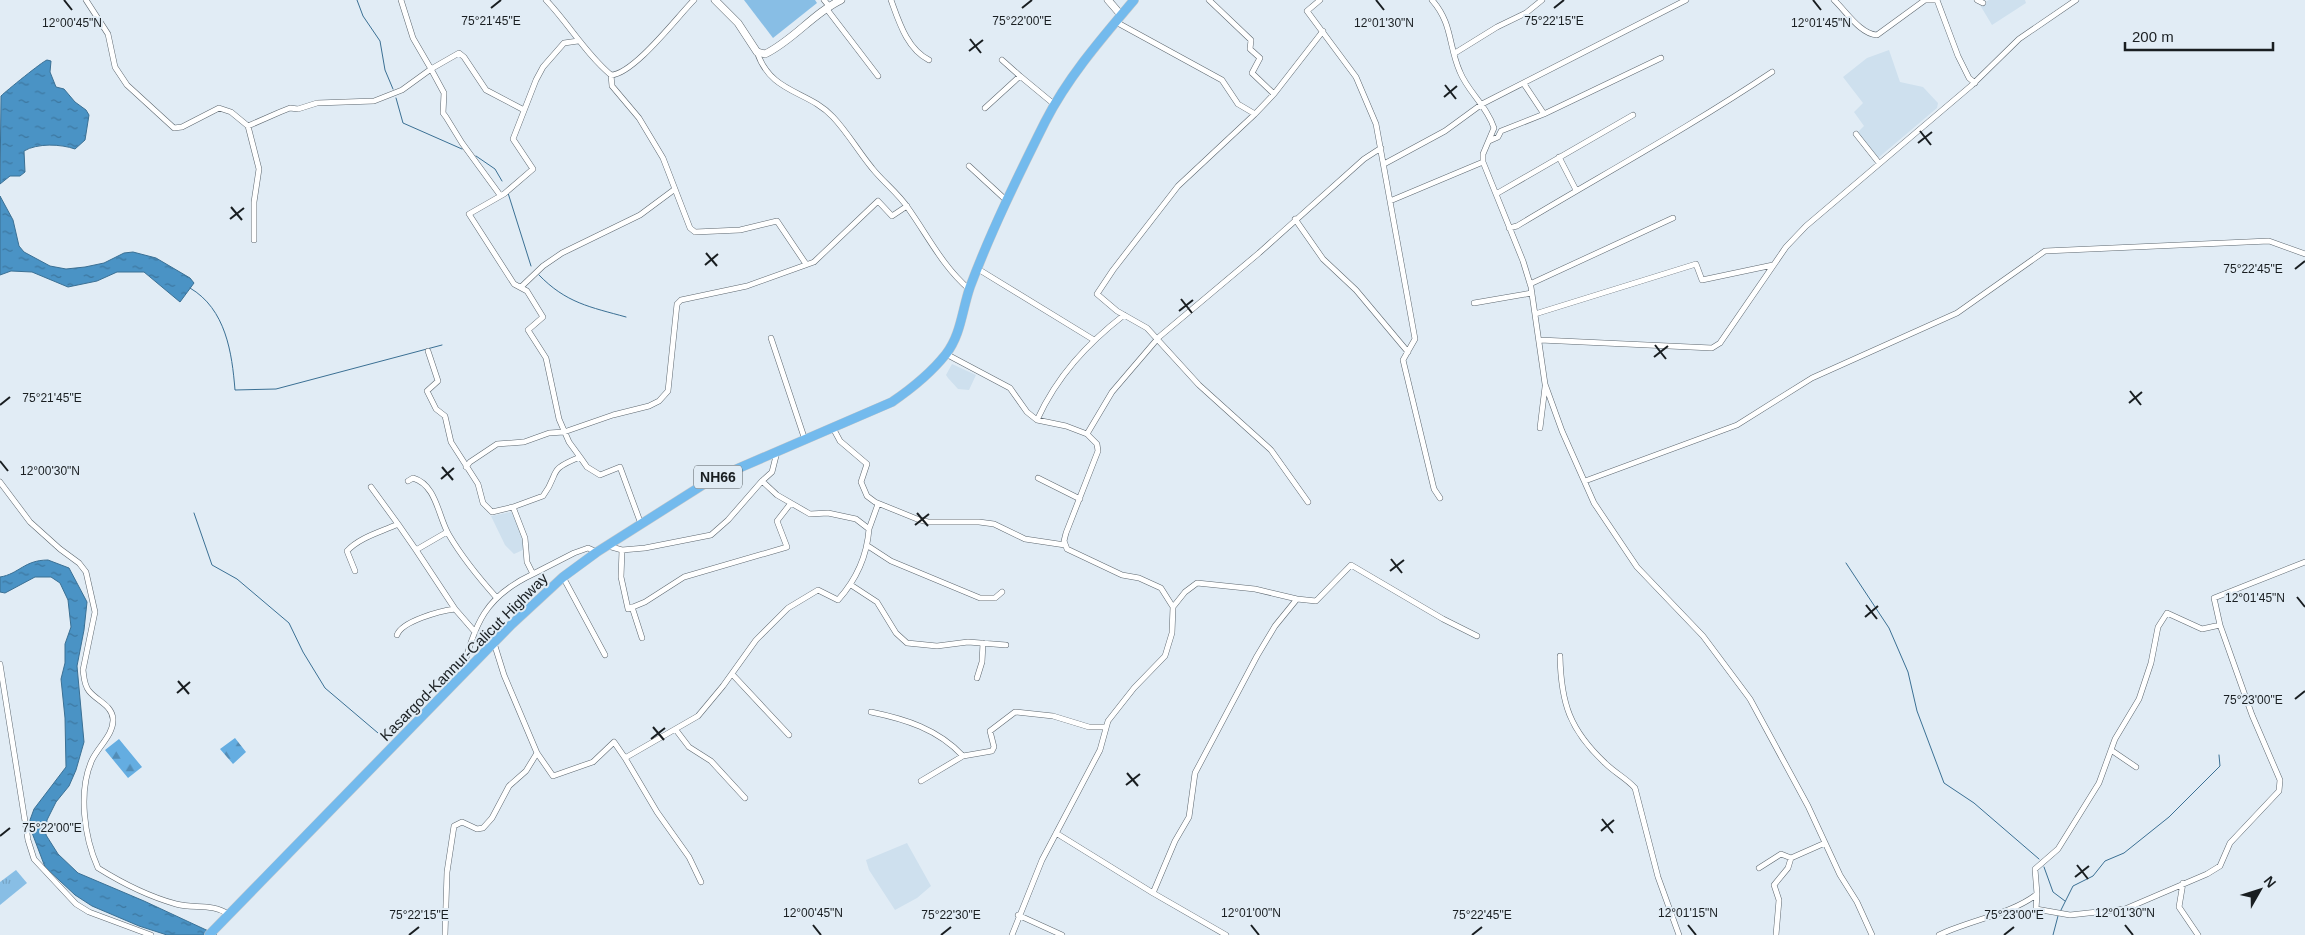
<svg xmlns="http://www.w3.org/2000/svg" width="2305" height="935" font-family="Helvetica,sans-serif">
<defs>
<pattern id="grass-tufts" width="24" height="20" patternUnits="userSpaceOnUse" patternTransform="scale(1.25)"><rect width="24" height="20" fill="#88bee5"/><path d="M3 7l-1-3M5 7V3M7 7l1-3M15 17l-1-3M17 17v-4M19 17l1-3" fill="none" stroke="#75a3c4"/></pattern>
<pattern id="forest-firs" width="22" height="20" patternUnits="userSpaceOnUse" patternTransform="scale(1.25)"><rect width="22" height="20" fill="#64ade1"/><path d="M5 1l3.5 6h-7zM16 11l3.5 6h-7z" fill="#528cb6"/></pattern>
<pattern id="water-ripples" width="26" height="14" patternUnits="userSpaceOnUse" patternTransform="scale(1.25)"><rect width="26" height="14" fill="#4a93c5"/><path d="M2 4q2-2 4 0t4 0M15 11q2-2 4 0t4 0" fill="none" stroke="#3d77a0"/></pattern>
</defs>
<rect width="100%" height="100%" fill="#e1ecf5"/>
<path fill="#cee0ee" d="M 1989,0 L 2025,0 L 2026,3 L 1992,25 L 1980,5 Z
M 1889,50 L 1900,82 L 1923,87 L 1938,103 L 1937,108 L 1878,158 L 1856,134 L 1864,126 L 1854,112 L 1863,103 L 1843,77 L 1867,58 Z
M 952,364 L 976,375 L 969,390 L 958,389 L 948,378 L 946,375 Z
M 511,512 L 523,537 L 524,545 L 523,550 L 514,554 L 505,545 L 491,516 Z
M 907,843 L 931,886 L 917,898 L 895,910 L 869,870 L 866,860 Z"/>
<path fill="url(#grass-tufts)" d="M 16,870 L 27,883 L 0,905 L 0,882 Z"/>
<path fill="url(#forest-firs)" d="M 235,738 L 246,752 L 233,764 L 220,749 Z
M 119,739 L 142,767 L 128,778 L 105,750 Z"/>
<path fill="#88bee5" d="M 744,0 L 815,0 L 817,3 L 773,38 Z"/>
<path fill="url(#water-ripples)" stroke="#3b7094" d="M 47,60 L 51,61 L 50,72 L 56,87 L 64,89 L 75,102 L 86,110 L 89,115 L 85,140 L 75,149 C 61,144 37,143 24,151 L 25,172 L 20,176 L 10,176 L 0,184 L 1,96 C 6,91 43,61 47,60 Z
M 0,196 L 13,220 L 19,246 L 24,252 L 50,266 L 66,269 L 85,267 L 104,263 L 124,253 L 133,252 L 156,258 L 190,278 L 194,283 L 180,302 L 144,272 L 117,272 L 97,281 L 68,287 L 32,272 L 11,271 L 0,275 Z
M 48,560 L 69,568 L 87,602 L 84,630 L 77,666 L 84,742 L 76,770 L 69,786 L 56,802 L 47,820 L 46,835 L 58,854 L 78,873 L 144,901 L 217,935 L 167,935 L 139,926 L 92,906 L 75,895 L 45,867 L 31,830 L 30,820 L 34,809 L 66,767 L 65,718 L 61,679 L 65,663 L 65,644 L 71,627 L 68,600 L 60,583 L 51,577 L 35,577 L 5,593 L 0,592 L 0,577 C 19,574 24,560 48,560 Z"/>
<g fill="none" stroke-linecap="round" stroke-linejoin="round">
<path stroke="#3b7094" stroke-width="1" d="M 357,0 L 363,16 L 380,41 L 385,70 L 393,89
M 396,98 L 403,123 L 462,149
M 476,156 L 495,169 L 502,181
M 508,193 L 531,266
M 539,275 C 566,303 590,307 626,317
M 190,288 C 226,309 232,353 235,390 L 276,389 L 442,345
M 194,513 L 212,565 L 237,579 L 289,623 L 303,652 L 325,688 L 378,733
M 1846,563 L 1889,628 L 1908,672 L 1917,711 L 1944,783 L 1974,803 L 2039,859
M 2044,867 L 2053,892 L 2065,901
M 2060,912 L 2073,886 L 2093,876 L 2105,861 L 2124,853 L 2169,817 L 2220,766 L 2219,755
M 2053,935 L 2058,916"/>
<g stroke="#5d676f" stroke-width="6">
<path id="street" d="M 86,0 L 108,34 L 115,67 L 127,85 L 174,128 L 182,127 L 219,108 L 231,112 L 248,126 L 280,112 L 290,108 L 298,109 L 317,103 L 374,101 L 402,90 L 431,69 L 413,38 L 401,0
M 546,0 C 569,24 585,53 611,75 C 634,74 677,17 694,0
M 824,0 L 829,6
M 891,0 C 899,22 907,49 929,60
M 1209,0 L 1251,40 L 1250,49 L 1260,58 L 1252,73 L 1274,94
M 1320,0 L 1307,11 L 1356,77 L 1376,124 L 1415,339 L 1403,360 L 1434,489 L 1440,498
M 1432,0 C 1453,24 1448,45 1460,72 C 1468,92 1487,106 1494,128 L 1483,154 L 1483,162 L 1523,261 L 1531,287 L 1545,384 L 1562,431 L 1594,503 L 1637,567 L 1703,636 L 1750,699 L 1808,806 L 1840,875 L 1857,902 L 1872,935
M 1834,0 C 1846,11 1860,34 1877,35 L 1925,0 L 1937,0
M 1937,0 L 1958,56 L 1969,78 L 1975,83
M 1977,0 L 1983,3
M 826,8 L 878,76
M 1116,22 L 1222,80 L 1238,104 L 1255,114 L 1274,94 L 1323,31
M 578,41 L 564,43 L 543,67 L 536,80 L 513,139 L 533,169 L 504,194 L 469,214 L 514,284 L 527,291 L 543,317 L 528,330 L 546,358 L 559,419 L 569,442 L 580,457
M 757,52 C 771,94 808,90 833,117 C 848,133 858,151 872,168 C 883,182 898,193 908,208 C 928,236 943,267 969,289
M 1455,53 L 1497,27 L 1526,13 L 1542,0
M 1002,60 L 1020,76
M 611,75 L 612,86 L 639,118 L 663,158 L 690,228 L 695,232 L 740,230 L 777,221 L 806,264
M 985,108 L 1020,76 L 1055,105
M 1255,114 L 1178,186 L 1113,270 L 1097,294 L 1117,311 L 1147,328 L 1199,385 L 1271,450 L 1308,502
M 1544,114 L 1661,58
M 248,126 L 259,169 L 254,202 L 254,240
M 1856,134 L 1879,163
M 1489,141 L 1498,137 L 1501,131 L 1544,114 L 1524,84
M 1559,157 L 1576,190
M 1384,164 L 1445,131 L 1482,104 L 1686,0
M 969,166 L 1007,201
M 1496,194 L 1633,115
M 500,195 L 462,143 L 446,117 L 443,113 L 444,93 L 431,69 L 459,53 L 464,57 L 486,90 L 524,110
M 1390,201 L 1483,162
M 1295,219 L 1323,259 L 1356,290 L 1408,352
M 1509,228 L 1517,226 C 1602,175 1690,127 1772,72
M 978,269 L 1094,340
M 1530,284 L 1673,218
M 521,287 L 543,266 L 562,253 L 640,215 L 675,189
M 1474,303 L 1532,293
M 1535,314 L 1696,264 L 1702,280 L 1773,265
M 771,338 L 805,440
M 1540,340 L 1712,348 L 1720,343 L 1786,247 L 1806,226 L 1972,85 L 2019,39 L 2076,0
M 428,351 L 438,381 L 427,391 L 436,409 L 445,416 L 451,442 L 478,484 L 483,503 L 492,512 L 513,507
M 946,354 L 1010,388 L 1027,412 L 1037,420 L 1066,426 L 1087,434 L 1097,444 L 1098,451 L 1066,533 L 1064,541 L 1067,549 L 1122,575 L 1139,578 L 1161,588 L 1173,607 L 1172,633 L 1165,656 L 1134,688 L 1108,721 L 1100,750 L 1042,860 L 1012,935
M 1037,420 C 1057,376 1087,344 1124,315
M 833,428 L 840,441 L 867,464 L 861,482 L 867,496 L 875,502 L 917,519 L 928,522 L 979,522 L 994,524 L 1025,539 L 1065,545
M 1540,428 L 1545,387
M 1087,434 L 1112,392 L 1159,337 L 1259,253 L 1364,159 L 1381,148
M 466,467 L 470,462 L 497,444 L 524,442 L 549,433 L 564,432 L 613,415 L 649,406 L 659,401 L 668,391 L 677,304 L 681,300 L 747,286 L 814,262 L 878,201 L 892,216 L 907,206
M 1038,478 L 1080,499
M 408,481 L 413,478 C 437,485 438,517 449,535 C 462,557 479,578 496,597
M 1585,481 L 1737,425 L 1812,378 L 1957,313 L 2045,251 L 2269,241 L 2305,254
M 0,482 L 30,522 L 60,549 L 79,563 L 86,572 L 95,612 L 83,670 C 84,677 84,685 89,691 C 97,701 112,705 113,719 C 114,734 98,747 92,760 C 78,791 84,837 98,868 C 122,883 147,896 176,904 C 194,909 212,903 228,914
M 371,487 L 398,524
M 869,529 L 878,504
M 608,546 L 622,550 L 645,548 L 711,535 L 728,520 L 762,481
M 868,546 L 891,561 L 980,598 L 995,598 L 1002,592
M 416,550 L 455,609
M 622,550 L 621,577 L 628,609 L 645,602 L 684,577 L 787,547 L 777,521 L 791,503
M 597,552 L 588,548 L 574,553 L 533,574 L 527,562 L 525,538 L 513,507 L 543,496 C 561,472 545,471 580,457 L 587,467 L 600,475 L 620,467 L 641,524
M 355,571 L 347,551 C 360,537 381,532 398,524 L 416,550 L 447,532
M 563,577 L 605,655
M 851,585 L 877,602 L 896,633 L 907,643 L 937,646 L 968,642 L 1006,645
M 632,607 L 642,638
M 1173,607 L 1185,592 L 1197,583 L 1255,589 L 1297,599
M 397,635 C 402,621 440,611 455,609 L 475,632
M 494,643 L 504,675 L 537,753 L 553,776 L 593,762 L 614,742 L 625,758 L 698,716 L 723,686 L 756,640 L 788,608 L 818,590 L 838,600 C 856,580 867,556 869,529 L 856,519 L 828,513 L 810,514 L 777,495 L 762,481 L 772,472 L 777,452
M 1560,656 C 1561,704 1570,730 1605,763 C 1615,773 1626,778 1635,788 L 1658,877 L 1679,935
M 0,664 L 28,840 L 34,859 L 76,904 L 89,912 L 151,935
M 462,672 C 476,623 484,597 533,574
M 732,674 L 789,735
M 977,678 L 982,662 L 983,643
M 871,712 C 905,719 938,729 963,756
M 676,730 L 689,747 L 711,761 L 745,798
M 2111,750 L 2136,767
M 625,758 L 657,812 L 689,857 L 701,882
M 921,781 L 963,756 L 992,751 L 994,747 L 990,731 L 1015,712 L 1053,716 L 1089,727 L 1106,727
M 1056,833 L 1153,893 L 1226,935
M 1759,868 L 1781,854 L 1791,858 L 1825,843
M 2183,883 L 2179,907 L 2198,935
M 1153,893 L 1175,841 L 1189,817 L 1195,773 L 1257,656 L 1275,626 L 1297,599 L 1316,601 L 1351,565 L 1443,619 L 1477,636
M 2037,894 L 2036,909 L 2070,915 L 2125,909 L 2207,874 L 2220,866 L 2230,843 L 2279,791 L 2280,780 L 2252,715 L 2220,625
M 1018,915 L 1062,935
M 445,935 L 447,872 L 454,826 L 462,822 L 477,829 L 483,828 L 492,818 L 509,786 L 526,771 L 537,753
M 1776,935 L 1779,900 L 1774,885 L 1788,868 L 1791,858
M 1939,935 C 1970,920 2012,914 2037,894 L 2035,869 L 2058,849 L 2099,783 L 2115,739 L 2139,699 L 2151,663 L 2158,627 L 2167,613 L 2202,629 L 2220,625 L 2214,598 L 2305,562"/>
</g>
<g stroke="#5d676f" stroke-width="8">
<path id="secondary" d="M 715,0 L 738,23 L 757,52 L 765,54 C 794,40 813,13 841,0
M 1108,0 L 1121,15"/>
</g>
<g stroke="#c8c9ca" stroke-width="10">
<path id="highway" d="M 209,935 L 511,625 L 563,577 L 597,552 L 709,481 L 892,402 C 911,389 931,373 946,354 C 961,335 962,310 970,287 C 991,231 1018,176 1045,122 C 1068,77 1101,39 1134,0"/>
</g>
<use href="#street" stroke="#fff" stroke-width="5"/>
<use href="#secondary" stroke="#fff" stroke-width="7"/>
<use href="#highway" stroke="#73baed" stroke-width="9"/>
</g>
<path fill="none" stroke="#191e21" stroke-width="2" d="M 64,0 L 72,10M 1376,0 L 1384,10M 1813,0 L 1821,10M 491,8 L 501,0M 1022,8 L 1032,0M 1554,8 L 1564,0M 970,39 L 981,53M 969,51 L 983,40M 1445,85 L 1456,99M 1444,97 L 1457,86M 1920,131 L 1931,145M 1918,143 L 1932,132M 231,207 L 242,220M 230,219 L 244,208M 706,253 L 717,266M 705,265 L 718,254M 2295,269 L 2305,261M 1181,299 L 1192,313M 1179,311 L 1193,300M 1655,345 L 1666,359M 1654,357 L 1668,346M 2130,391 L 2141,405M 2129,403 L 2142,392M 0,405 L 10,397M 0,461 L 8,471M 442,467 L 453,480M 441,479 L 454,468M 917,513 L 928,526M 915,525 L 929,514M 1391,559 L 1402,573M 1390,571 L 1404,560M 2297,597 L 2305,607M 1866,605 L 1877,619M 1865,617 L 1878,606M 178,681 L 189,694M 177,693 L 190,682M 2295,699 L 2305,691M 653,727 L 664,740M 651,739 L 665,728M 1127,773 L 1138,786M 1126,785 L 1140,774M 1602,819 L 1613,833M 1601,831 L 1614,820M 0,836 L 10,828M 2077,865 L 2088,879M 2075,877 L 2089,866M 813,925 L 821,935M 1251,925 L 1259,935M 1688,925 L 1696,935M 2125,925 L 2133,935M 409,935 L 419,927M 941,935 L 951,927M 1472,935 L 1482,927M 2004,935 L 2014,927"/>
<g text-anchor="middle" stroke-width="4" stroke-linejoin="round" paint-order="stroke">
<rect fill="#e1ecf5" stroke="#555c61" stroke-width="1" x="694" y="465.5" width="48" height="23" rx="4"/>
<g font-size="14" font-weight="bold" fill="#191e21">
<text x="718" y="482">NH66</text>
</g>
<g font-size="15" fill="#191e21" stroke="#e1ecf5">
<text transform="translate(464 657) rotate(-45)" y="5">Kasargod-Kannur-Calicut Highway</text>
</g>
</g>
<g font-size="12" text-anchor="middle" fill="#191e21" stroke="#e1ecf5" stroke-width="4" stroke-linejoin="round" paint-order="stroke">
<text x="491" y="25">75°21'45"E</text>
<text x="1022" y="25">75°22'00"E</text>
<text x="1554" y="25">75°22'15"E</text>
<text x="72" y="27">12°00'45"N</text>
<text x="1384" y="27">12°01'30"N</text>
<text x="1821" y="27">12°01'45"N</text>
<text x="2253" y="273">75°22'45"E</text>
<text x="52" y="402">75°21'45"E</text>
<text x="50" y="475">12°00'30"N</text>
<text x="2255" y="602">12°01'45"N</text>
<text x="2253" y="704">75°23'00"E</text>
<text x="52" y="832">75°22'00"E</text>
<text x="813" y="917">12°00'45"N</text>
<text x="1251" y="917">12°01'00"N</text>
<text x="1688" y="917">12°01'15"N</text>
<text x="2125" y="917">12°01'30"N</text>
<text x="419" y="919">75°22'15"E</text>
<text x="951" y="919">75°22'30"E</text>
<text x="1482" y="919">75°22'45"E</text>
<text x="2014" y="919">75°23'00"E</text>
</g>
<g transform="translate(2260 890) rotate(51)" stroke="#e1ecf5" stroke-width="4" paint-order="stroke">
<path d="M0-4L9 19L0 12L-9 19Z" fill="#191e21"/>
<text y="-8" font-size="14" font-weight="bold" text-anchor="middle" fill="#191e21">N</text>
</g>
<path d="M2125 42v8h148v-8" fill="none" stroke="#191e21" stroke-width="2.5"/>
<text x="2132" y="42" font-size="15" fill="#191e21" stroke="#e1ecf5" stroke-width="4" paint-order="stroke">200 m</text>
</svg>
